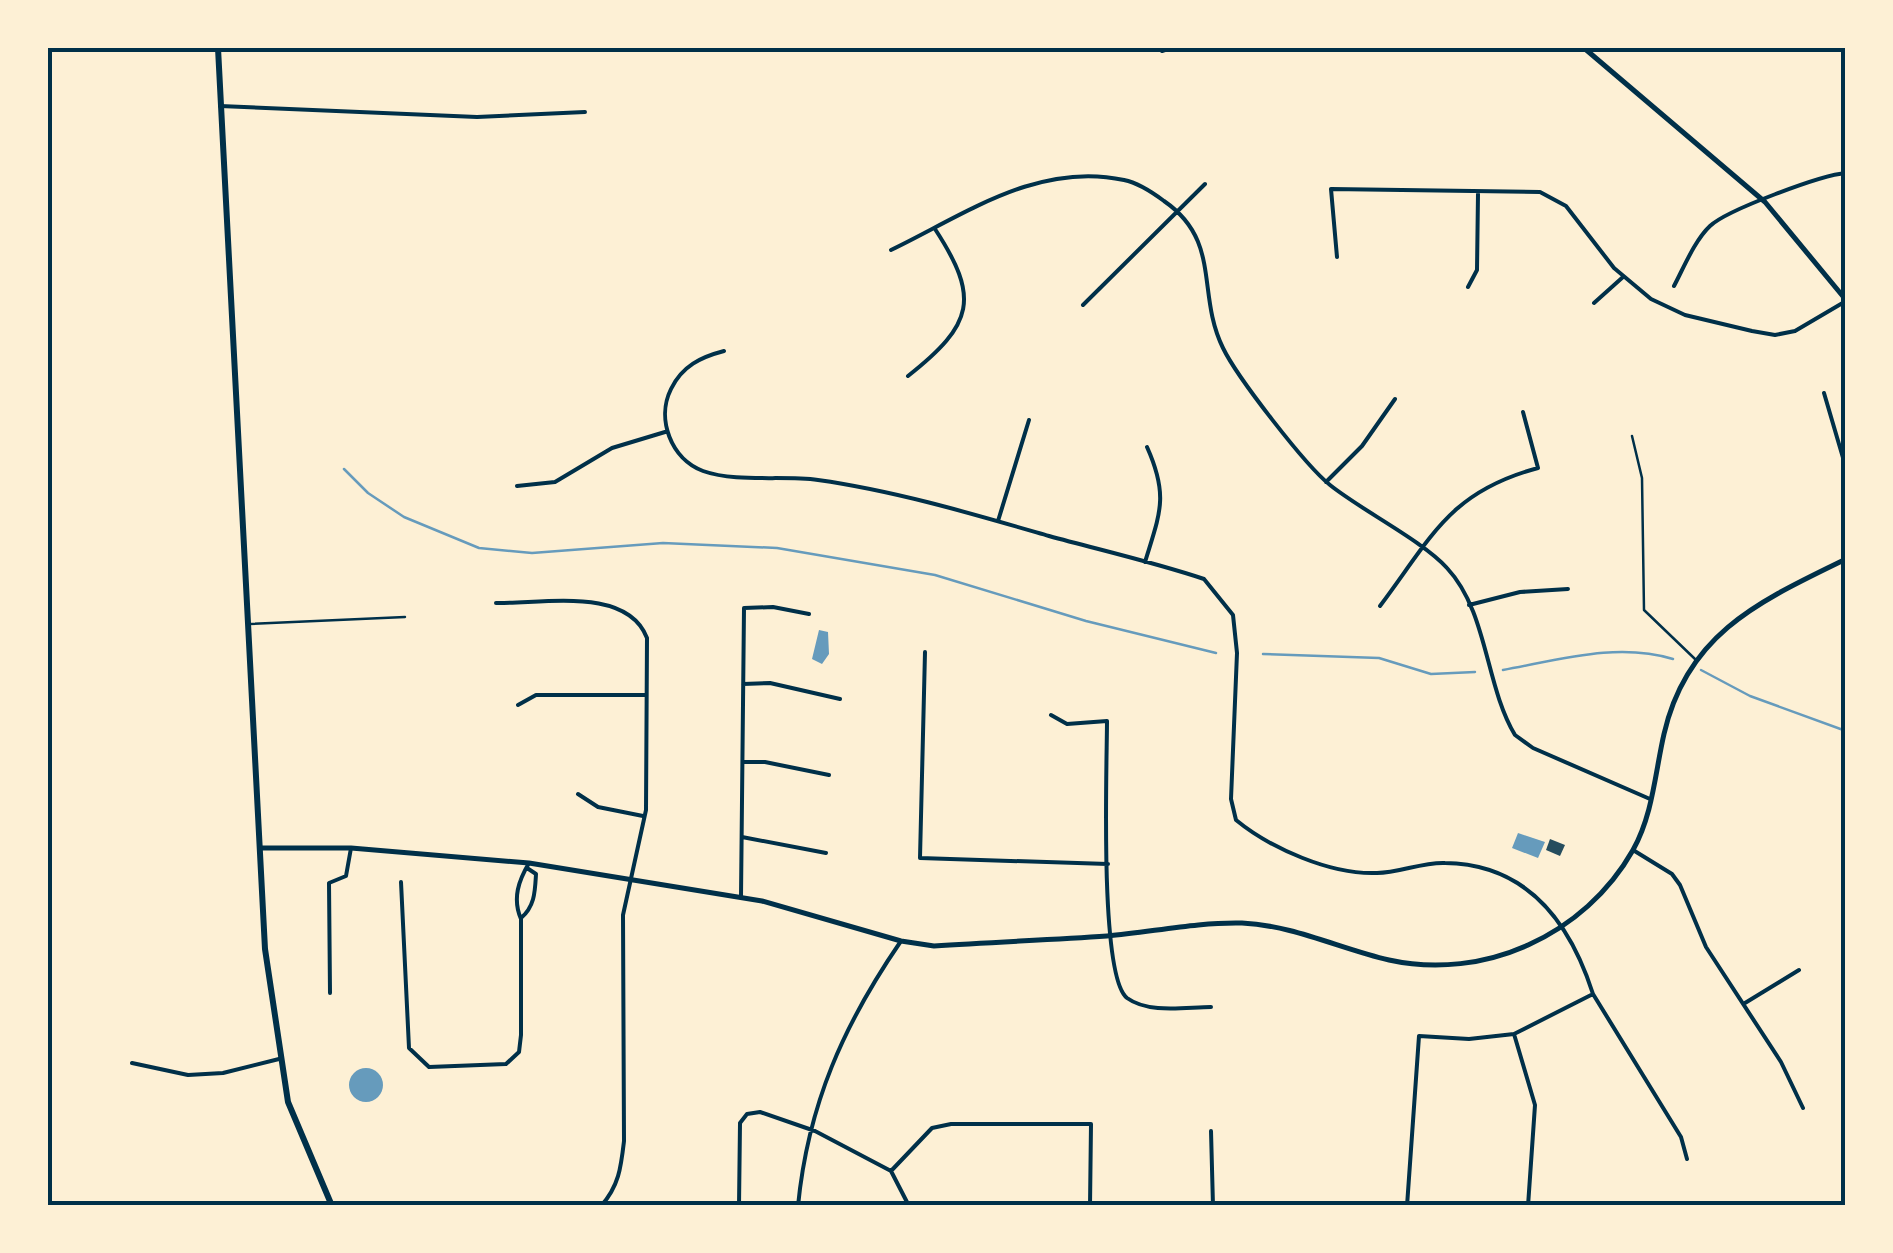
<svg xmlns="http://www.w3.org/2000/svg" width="1893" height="1253" font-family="Helvetica,sans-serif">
<rect width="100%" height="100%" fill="#fdf0d5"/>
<path fill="#669bbc" d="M 819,630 L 828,632 L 829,654 L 822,664 L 812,659 Z
M 1518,833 L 1545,842 L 1538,858 L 1512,848 Z
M349 1085a17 17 0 1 1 34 0a17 17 0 1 1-34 0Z"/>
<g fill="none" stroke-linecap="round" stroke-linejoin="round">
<path stroke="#669bbc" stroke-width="2.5" d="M 344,469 L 368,493 L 404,517 L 479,548 L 532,553 L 663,543 L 777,548 L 935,575 L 1086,621 L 1216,653
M 1263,654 L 1379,658 L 1431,674 L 1475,672
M 1503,670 C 1559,660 1617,642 1673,659
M 1701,670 L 1750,696 L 1846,731"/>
</g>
<path fill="#264d5e" d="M 1550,839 L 1565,845 L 1560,856 L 1546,850 Z"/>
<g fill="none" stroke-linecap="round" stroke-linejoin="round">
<path stroke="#003049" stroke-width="2.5" d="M 1632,436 L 1642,478 L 1644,610 L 1695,659
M 249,624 L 405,617"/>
<path stroke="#003049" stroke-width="4" d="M 1162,51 L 1171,48
M 220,106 L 477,117 L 585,112
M 891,250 C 964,215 1038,161 1124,180 C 1139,183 1152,192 1164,201 C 1222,241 1196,293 1223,348 C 1237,377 1305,465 1330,485 C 1361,510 1423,541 1447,568 C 1488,612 1485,685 1515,735 L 1533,748 L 1650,799
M 1337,257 L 1331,189 L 1540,192 L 1566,206 L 1614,268 L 1651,299 L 1685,315 L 1752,331 L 1775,335 L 1795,331 L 1846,301
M 1674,286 C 1684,267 1695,240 1710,226 C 1727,210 1821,175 1846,173
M 1468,287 L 1477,270 L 1478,194
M 1594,303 L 1623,277
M 1083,305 L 1205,184
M 724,351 C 701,357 682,366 671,389 C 656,419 671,459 703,471 C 737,483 782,475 818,480 C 896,491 973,514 1049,536 C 1100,550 1153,562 1204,579 L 1233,615 L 1237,653 L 1231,799 L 1236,820 C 1270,848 1331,875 1377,873 C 1399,873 1422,862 1445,863 C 1527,864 1570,922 1593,994 L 1514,1034 L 1469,1039 L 1419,1036 L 1407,1206
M 908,376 C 974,324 980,298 935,229
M 1824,393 L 1846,468
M 1326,482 L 1362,446 L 1395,399
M 517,486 L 555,482 L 612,448 L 665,432
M 998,521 L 1029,420
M 1145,562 C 1160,513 1169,496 1147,447
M 496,603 C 542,604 627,586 647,638 L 646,810 L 623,915 L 624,1141 C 621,1167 619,1186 601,1206
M 1469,605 L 1520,592 L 1568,589
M 1380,606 C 1432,537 1449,492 1538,468 L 1523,412
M 925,652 L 920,858 L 1108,864
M 743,684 L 770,683 L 840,699
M 518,705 L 536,695 L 645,695
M 1051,715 L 1067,724 L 1107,721 C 1107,765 1099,976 1127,998 C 1149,1014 1186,1007 1211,1007
M 743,762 L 765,762 L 829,775
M 578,794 L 598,807 L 643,816
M 742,837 L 826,853
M 1633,850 L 1672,874 L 1680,885 L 1706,947 L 1781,1062 L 1803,1108
M 401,882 L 409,1048 L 429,1067 L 506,1064 L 519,1052 L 521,1035 L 521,919 C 512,898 519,880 529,863
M 741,897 L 744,608 L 773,607 L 809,614
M 521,918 C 535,906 535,891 536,874 L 527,868
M 330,993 L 329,883 L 346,876 L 351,848
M 1593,994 L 1681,1137 L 1687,1159
M 1745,1003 L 1799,970
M 1514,1034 L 1535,1105 L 1528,1206
M 132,1063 L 188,1075 L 223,1073 L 279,1059
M 1211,1131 L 1213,1206
M 891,1171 L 932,1128 L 951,1124 L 1091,1124 L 1090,1206
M 739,1206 L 740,1123 L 747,1114 L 760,1112 L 815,1131 L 891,1171 L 909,1206
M 798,1206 C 808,1104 844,1024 901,941"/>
<path stroke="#003049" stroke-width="5" d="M 1584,48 L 1765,202 L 1846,300
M 260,848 L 351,848 L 529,863 L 762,901 L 901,941 L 934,946 C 992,942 1050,940 1107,936 C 1152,932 1197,922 1242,923 C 1292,925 1341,949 1389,960 C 1484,981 1585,935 1633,850 C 1653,814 1655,773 1664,734 C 1687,633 1760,601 1846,559"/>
<path stroke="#003049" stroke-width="6" d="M 218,48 L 265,949 L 288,1102 L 332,1206"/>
</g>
<rect width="1893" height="1253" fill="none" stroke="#fdf0d5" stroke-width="100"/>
<rect x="50" y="50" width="1793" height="1153" fill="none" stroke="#003049" stroke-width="4"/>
</svg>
